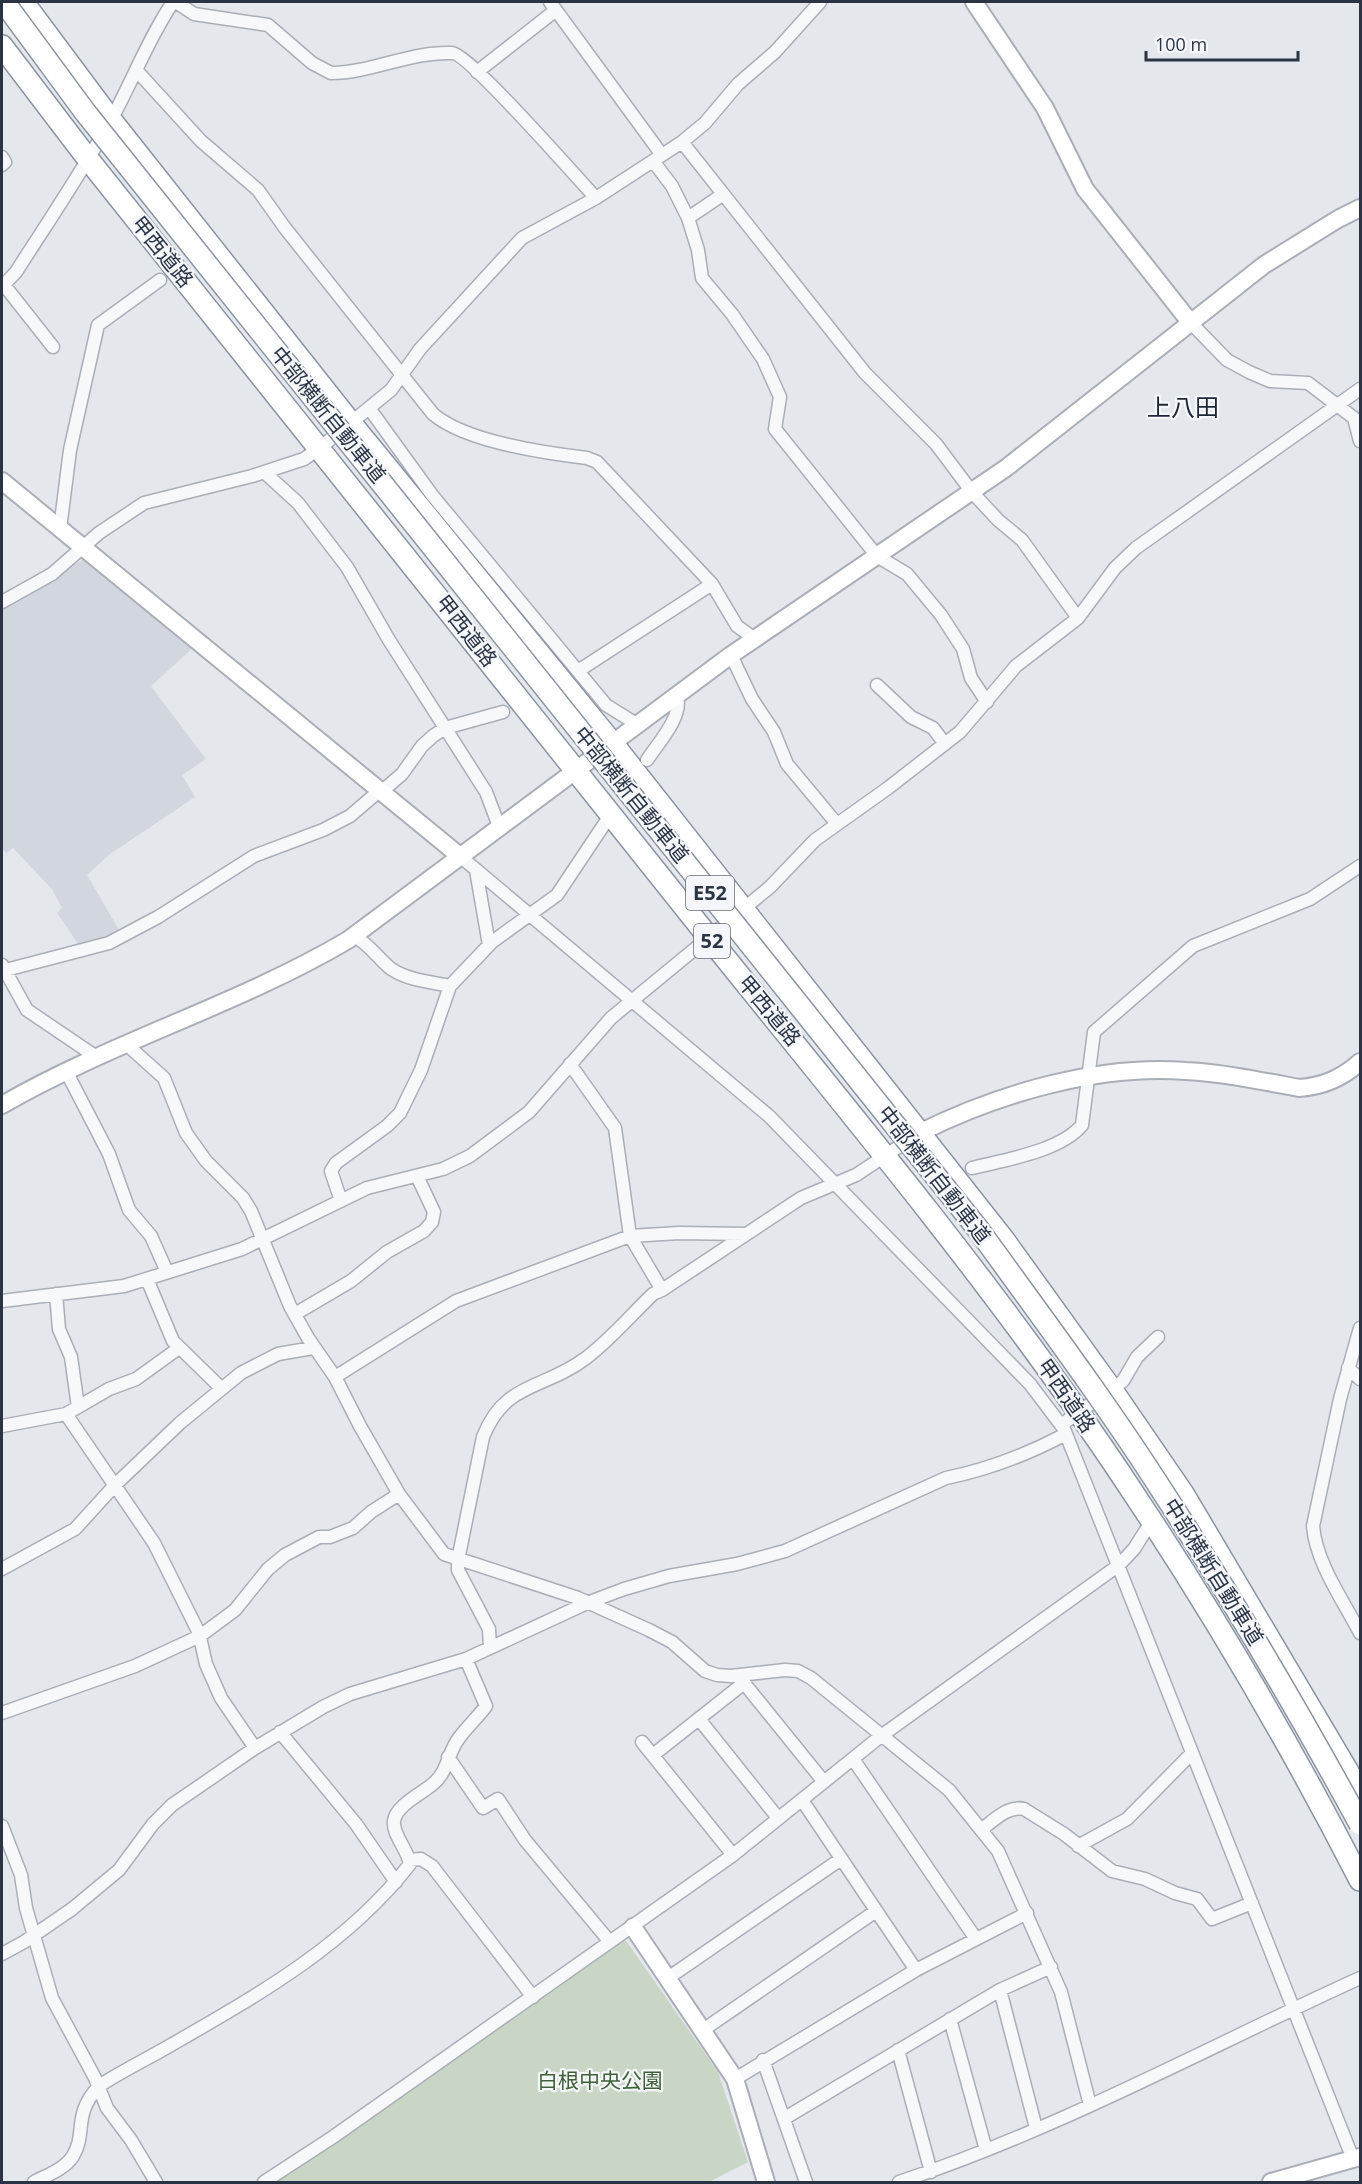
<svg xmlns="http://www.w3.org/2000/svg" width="1362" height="2184" font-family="'Open Sans','Noto Sans JP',sans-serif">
<rect width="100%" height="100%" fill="#e4e7ec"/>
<path fill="#d2d6de" d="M 84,559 L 195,646 L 151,686 L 206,759 L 182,775 L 195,797 L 110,854 L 87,875 L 119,930 L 81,948 L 57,913 L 62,908 L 52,889 L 13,848 L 6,853 L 2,848 L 2,607 Z"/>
<path fill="#c9d6c5" d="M 622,1940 L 627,1942 L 718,2072 L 748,2162 L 709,2182 L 275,2182 Z"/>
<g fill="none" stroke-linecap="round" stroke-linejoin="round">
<g stroke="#a9aeb7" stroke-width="15">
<path id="street" d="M 176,2 L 194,14 L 268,25 L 312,63 L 331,73 C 371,73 411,51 452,53 C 468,53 578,179 596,198
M 550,2 L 662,155
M 137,71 L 201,141 L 258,190 L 285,228 L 433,414 C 466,442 544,453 587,458 L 597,462 L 712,584 L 737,626 L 755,639
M 477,72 L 556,10
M 682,142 L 865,373 L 936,444 L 972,492 L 998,520 L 1022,540 L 1078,618
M 2,157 L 5,162 L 2,165
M 653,161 L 672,186 L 688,218 L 698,250 L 702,278 L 732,314 L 763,359 L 780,397 L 775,429 L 877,556 L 907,574 L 941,615 L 963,649 L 971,678 L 987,702
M 688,218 L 722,195
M 4,285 L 53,347
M 2,287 L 16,272 C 48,222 82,172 111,120 C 133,80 148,39 173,2
M 1190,322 L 1227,360 L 1249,372 L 1270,381 L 1308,383 L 1354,418 L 1360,441
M 369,408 L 432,495 L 606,705 L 638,725
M 264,472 L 298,503 L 347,567 L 389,640 L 486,792 L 500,829
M 60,529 L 70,450 L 98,325 L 160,280
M 2,602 L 52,574 L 99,533 L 144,503 L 252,476 L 304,459 L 321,447 L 391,390 L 420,349 L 522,238 L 596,198 L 682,142 L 705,123 L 738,84 L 775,52 L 820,2
M 731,655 L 752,699 L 774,732 L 787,764 L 837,824
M 578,671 L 712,584
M 877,685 L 911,717 L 933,728 L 945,744
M 647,760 C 658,743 683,717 677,696
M 380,793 L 402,774 L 422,746 L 433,736 L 445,728 L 503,712
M 461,857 L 769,1116 L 1030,1384 L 1064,1429 L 1353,2159
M 476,870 L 489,945
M 354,936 C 369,944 377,957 390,968 C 406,980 431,982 450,986
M 2,965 L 27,1010 L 95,1056
M 2,971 L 109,943 L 158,917 L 254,856 L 323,830 L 350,816 L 378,792
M 125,1043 L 164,1078 L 186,1133 L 206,1161 L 243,1198 L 251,1211 L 290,1306 L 308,1338 L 335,1377 L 360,1426 L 399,1494 L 444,1554 L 578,1598 L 649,1630 L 672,1642 L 705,1671 L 717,1675 L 731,1676 L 785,1670 L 798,1671 L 811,1678 L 949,1790 L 998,1851 L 1061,1992 L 1090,2105
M 66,1071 L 109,1154 L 129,1210 L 151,1236 L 167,1272
M 972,1168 C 1004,1160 1061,1151 1082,1125 L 1094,1032 L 1193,946 L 1310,899 L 1360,866
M 341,1201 L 331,1171 L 336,1163 L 387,1126 L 400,1113 L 421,1070 L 450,986 L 492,942 L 557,895 L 611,814
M 147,1279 L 173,1341 L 221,1388
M 662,1290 L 801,1198 L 856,1175 L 912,1138
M 56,1294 L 59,1329 L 71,1357 L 78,1407
M 2,1301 L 124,1286 L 242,1249 L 367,1188 L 443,1169 L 470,1156 L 529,1112 L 611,1018 L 770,887 L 815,840 L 888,788 L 960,732 L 1016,666 L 1078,618 L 1115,568 L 1136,548 L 1360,389
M 295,1314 L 351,1281 L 387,1252 L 424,1231 L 432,1222 L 434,1212 L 417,1176
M 1360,1328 L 1340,1399 L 1313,1526 C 1316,1563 1343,1600 1360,1633
M 1348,1368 L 1360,1379
M 335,1377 L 456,1301 L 630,1236 L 679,1233 L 745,1234
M 66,1414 L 154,1543 L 199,1633 L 206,1664 L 221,1698 L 255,1748
M 1061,1425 L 1123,1381 L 1137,1357 L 1158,1337
M 2,1426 L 66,1414 L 109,1389 L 136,1379 L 179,1348
M 2,1569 L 75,1529 L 115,1485 L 180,1423 L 241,1373 L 278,1354 L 313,1348
M 490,1647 L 489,1629 L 458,1570 L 458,1560 L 483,1437 C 505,1381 544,1390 586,1358 C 610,1340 631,1315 653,1294 L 662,1290 L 630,1236 L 615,1128 L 570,1064
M 744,1683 L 824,1782
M 2,1713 L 135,1666 L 200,1636 L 235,1610 L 268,1569 L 285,1555 L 319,1537 L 330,1537 L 353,1528 L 371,1512 L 399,1494
M 699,1719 L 778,1818
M 280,1732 L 356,1824 L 396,1882
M 642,1742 L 733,1855
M 653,1755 L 744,1683 L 744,1677
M 448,1757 L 483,1808 L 498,1799 L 525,1840 L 610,1942
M 853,1759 L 976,1939
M 802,1800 L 916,1970
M 2,1826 L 21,1875 L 26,1908 L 52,1998 L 95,2078 L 107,2108 L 131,2140 L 156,2182
M 981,1830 C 993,1821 1008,1805 1024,1809 L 1064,1834 L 1112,1871 L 1145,1879 L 1175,1893 L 1197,1899 L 1212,1919 L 1252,1903
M 1078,1846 L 1127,1819 L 1192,1753
M 410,1860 L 421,1859 L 432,1866 L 533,1997
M 2,1954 L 24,1942 L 72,1909 L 119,1870 L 153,1824 L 172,1805 L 255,1748 L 323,1707 L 350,1694 L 466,1659 L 587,1603 L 624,1589 L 669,1576 L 737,1564 L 785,1551 L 946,1478 C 986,1470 1030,1453 1066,1434
M 668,1978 L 841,1859
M 1000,1990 L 1036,2128
M 950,2019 L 986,2150
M 703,2030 L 876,1911
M 898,2050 L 931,2172
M 763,2060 L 806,2182
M 735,2079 L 916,1970 L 1027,1913
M 785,2118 L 1000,1990 L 1051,1967
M 34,2182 C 47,2175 65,2169 73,2156 C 87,2133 72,2115 99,2086 C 122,2071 147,2059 171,2045 C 258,1995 347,1945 410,1864 C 408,1850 392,1834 394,1821 C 396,1805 423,1793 434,1783 C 448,1771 448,1752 459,1738 C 467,1727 478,1717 486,1706 L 466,1659
M 264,2182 L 333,2137 L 733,1855 L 881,1736 L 1119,1565 L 1134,1549 L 1151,1522
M 899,2182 C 1059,2129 1208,2047 1360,1978"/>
</g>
<g stroke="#a9aeb7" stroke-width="20">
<path id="secondary" d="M 974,2 L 1045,108 L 1085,189 L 1190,322
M 2,481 L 461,857
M 2,1105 C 113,1041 238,1005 348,940 L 731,655 L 1006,468 L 1264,265 L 1338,219 L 1360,208
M 921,1132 C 998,1094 1098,1064 1186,1071 C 1224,1073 1262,1081 1299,1088 C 1324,1086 1342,1078 1360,1062
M 633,1927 L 735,2079 L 766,2182
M 1271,2182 L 1360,2157"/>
</g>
<g stroke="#8b94a3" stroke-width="24">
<path id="highway" d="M 23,2 L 111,120 L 350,422 L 613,744 L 1004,1240 L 1112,1390 L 1184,1495 L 1360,1792
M 2,46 L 88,159 C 295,416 499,676 706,934 C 832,1091 961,1245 1077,1410 C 1181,1559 1277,1718 1360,1880"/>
</g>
<use href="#street" stroke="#f7f8fa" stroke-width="12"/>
<use href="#secondary" stroke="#fff" stroke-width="16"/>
<use href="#highway" stroke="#fff" stroke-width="21"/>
<g stroke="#8b94a3" stroke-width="24" stroke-linecap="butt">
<path id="highway-bridge" d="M 4,2 L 85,112 L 978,1229 C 1040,1315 1104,1400 1161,1489 C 1232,1598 1298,1710 1360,1824"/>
</g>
<use href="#highway-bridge" stroke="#fff" stroke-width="21"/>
</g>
<g text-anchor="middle" stroke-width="4.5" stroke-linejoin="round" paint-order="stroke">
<g fill="#f4f6f9" stroke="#676e7b" stroke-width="1.5">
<rect x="686" y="876" width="48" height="34" rx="4.5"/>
<rect x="694" y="924" width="36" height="34" rx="4.5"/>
</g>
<g font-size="20" font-weight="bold" fill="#2b3445">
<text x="710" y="900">E52</text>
<text x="712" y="948">52</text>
</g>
<g font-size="21" fill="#2b3445" stroke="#f4f6f9">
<text transform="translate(162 252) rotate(51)" y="7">甲西道路</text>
<text transform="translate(328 415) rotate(51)" y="7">中部横断自動車道</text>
<text transform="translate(466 631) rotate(52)" y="7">甲西道路</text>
<text transform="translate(631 795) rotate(51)" y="7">中部横断自動車道</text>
<text transform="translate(769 1011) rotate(50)" y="7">甲西道路</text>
<text transform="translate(934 1175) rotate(52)" y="7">中部横断自動車道</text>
<text transform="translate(1066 1396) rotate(55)" y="7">甲西道路</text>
<text transform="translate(1213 1572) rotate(58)" y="7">中部横断自動車道</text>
</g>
<g font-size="21" fill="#3f6138" stroke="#f4f6f9">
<text x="600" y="2088">白根中央公園</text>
</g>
<g font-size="24" fill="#1d2536" stroke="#f4f6f9">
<text x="1183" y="416">上八田</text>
</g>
</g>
<rect width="1362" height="2184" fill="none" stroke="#2b3445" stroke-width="6"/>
<path d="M1146 51v9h152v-9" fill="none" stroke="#2b3445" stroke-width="3"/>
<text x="1155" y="51" font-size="18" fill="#2b3445" stroke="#f4f6f9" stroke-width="4.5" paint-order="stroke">100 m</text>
</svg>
